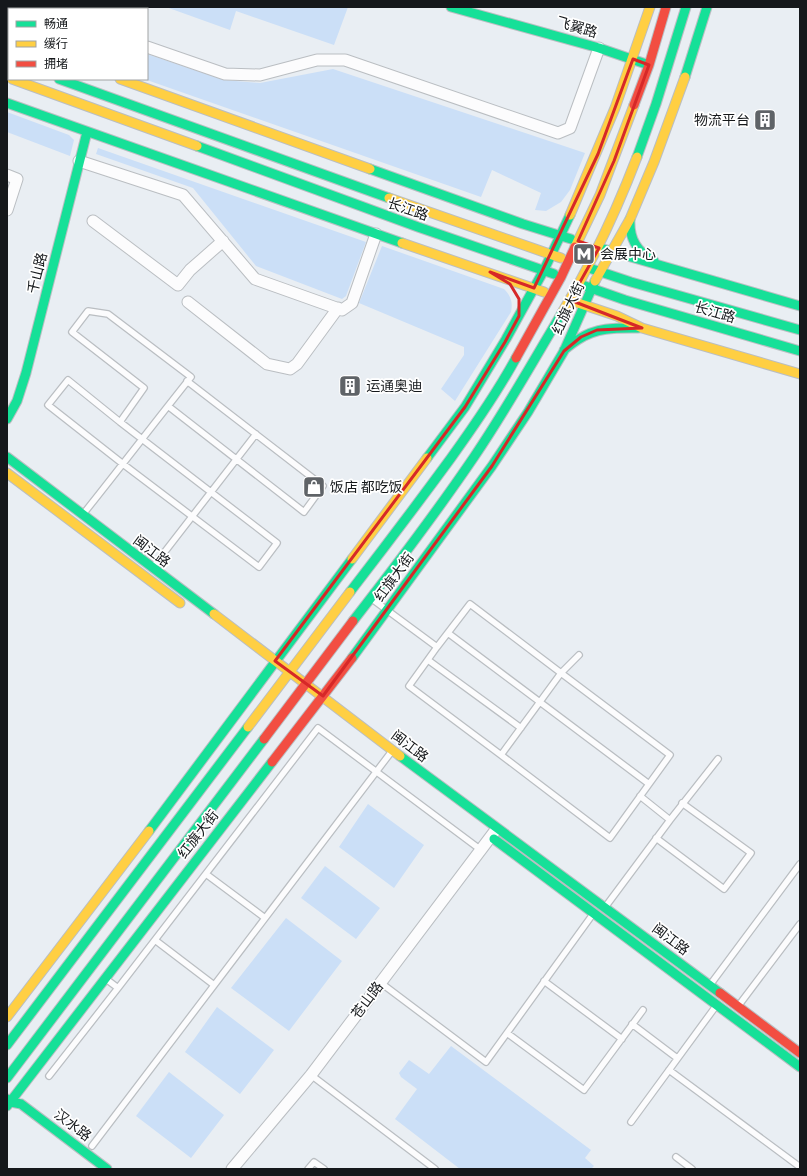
<svg xmlns="http://www.w3.org/2000/svg" width="807" height="1176" font-family="Commissioner,'Noto Sans SC',sans-serif">
<rect width="100%" height="100%" fill="#e9eef3"/>
<path fill="#cbdff7" d="M 166,7 L 348,7 L 334,45 L 236,11 L 230,30 Z
M 147,54 L 224,80 L 260,83 L 333,69 L 585,153 L 570,190 L 561,202 L 546,211 L 535,210 L 541,193 L 492,170 L 481,197 L 144,79 L 147,79 Z
M 7,112 L 69,135 L 74,140 L 70,156 L 7,132 Z
M 98,148 L 366,242 L 346,296 L 342,299 L 256,266 L 193,188 L 96,154 Z
M 382,246 L 504,289 C 511,296 513,302 511,312 L 455,401 L 441,389 L 464,355 L 464,347 L 359,303 Z
M 368,804 L 424,845 L 394,888 L 339,847 Z
M 325,866 L 380,908 L 356,939 L 301,898 Z
M 286,918 L 342,961 L 289,1031 L 231,988 Z
M 217,1007 L 274,1050 L 240,1094 L 185,1052 Z
M 451,1046 L 591,1150 L 585,1158 L 594,1166 L 591,1169 L 460,1169 L 395,1119 L 417,1089 L 401,1077 L 399,1073 L 409,1060 L 429,1074 Z
M 169,1072 L 224,1115 L 191,1158 L 136,1116 Z"/>
<g fill="none" stroke-linecap="round" stroke-linejoin="round">
<g stroke="#babec2" stroke-width="8">
<path id="lane" d="M 168,406 L 304,512 L 323,486 L 187,381
M 84,513 C 120,468 155,422 191,377 L 108,314 L 88,311 L 72,332 L 144,388 L 120,422 L 68,380 L 48,405 L 123,464 L 259,567 L 277,543 L 142,439 L 120,422
M 153,567 L 256,434
M 372,599 L 437,647 L 470,604 L 561,673 L 579,655
M 448,633 L 649,784
M 437,647 L 409,686 L 501,755 L 561,673 L 670,755 L 610,838 L 501,755
M 428,660 L 521,728
M 640,796 L 670,820 L 718,759
M 656,838 L 724,889 L 751,853 L 682,803
M 206,874 L 265,918
M 606,906 L 670,820
M 155,940 L 214,985
M 544,981 L 622,1039
M 381,983 L 486,1062 L 593,914
M 710,985 L 800,864
M 118,988 L 318,728 L 481,850
M 739,1005 L 800,924
M 632,1024 L 677,1058
M 507,1033 L 584,1090 L 643,1010
M 669,1070 L 800,1167
M 311,1075 L 435,1169
M 49,1076 L 118,988 L 106,979
M 631,1122 L 716,1006
M 92,1146 L 392,751
M 676,1157 L 692,1169
M 308,1169 L 314,1162 L 324,1169"/>
</g>
<g stroke="#babec2" stroke-width="13">
<path id="street" d="M 147,47 L 225,74 L 260,75 L 317,60 L 345,60 L 558,133 L 570,128 L 599,48
M 79,161 L 183,195 L 255,279 L 342,310 L 352,303 L 376,234
M 7,175 L 17,179 L 7,210
M 93,221 L 178,285 L 190,270 L 223,241
M 188,302 L 267,364 L 290,369 L 297,364 L 338,308
M 232,1169 L 311,1075 L 495,831"/>
</g>
<g stroke="#babec2" stroke-width="11">
<path id="fast" d="M 451,7 L 599,48 L 646,64
M 7,38 L 9,39
M 7,60 L 9,61
M 685,77 L 707,7
M 59,79 L 389,198
M 7,103 L 402,243
M 197,146 L 418,227 L 554,274
M 637,157 L 656,104 L 686,7
M 370,169 L 523,224 L 571,239
M 630,219 C 629,239 637,252 654,261
M 600,248 L 800,306
M 589,268 L 631,282 L 800,330
M 582,285 L 625,300 L 800,351
M 564,350 C 569,346 574,342 579,339 C 598,327 617,328 638,328
M 7,419 L 17,401 L 26,373 L 87,132
M 7,457 L 214,614
M 427,458 L 465,407 L 506,339 L 544,270 L 570,215
M 350,592 C 384,548 418,503 451,458 C 474,426 497,393 516,358
M 353,621 C 395,567 436,513 474,457 C 506,410 534,360 563,311
M 352,658 L 492,466 L 528,412 L 564,351 L 595,281
M 400,756 L 720,993
M 149,831 L 352,559
M 494,839 L 800,1067
M 7,1045 L 248,727
M 7,1078 L 264,739
M 7,1099 L 11,1102 L 21,1104 L 107,1169
M 7,1106 L 272,762"/>
</g>
<g stroke="#babec2" stroke-width="11">
<path id="slow" d="M 124,7 L 124,9
M 12,79 L 197,146
M 120,79 L 370,169
M 389,198 L 561,258
M 570,215 L 615,108 L 650,7
M 402,243 L 544,292
M 575,247 L 600,195 L 634,105
M 595,281 L 630,219 L 654,162 L 685,77
M 575,302 L 617,316 L 642,328 L 800,374
M 563,311 C 593,261 616,212 637,157
M 7,473 L 180,603
M 352,559 L 427,458
M 214,614 L 400,756
M 248,727 L 350,592
M 7,1017 L 149,831"/>
</g>
<g stroke="#babec2" stroke-width="11">
<path id="jam" d="M 634,105 L 649,65 L 666,7
M 516,358 L 561,277 L 575,247
M 264,739 L 353,621
M 272,762 L 352,658
M 720,993 L 800,1053"/>
</g>
<use href="#lane" stroke="#fcfcfd" stroke-width="5.5"/>
<use href="#street" stroke="#fcfcfd" stroke-width="11"/>
<use href="#fast" stroke="#16e098" stroke-width="9"/>
<use href="#slow" stroke="#ffcf43" stroke-width="9"/>
<use href="#jam" stroke="#f24e42" stroke-width="9"/>
</g>
<path fill="none" stroke="#d62828" stroke-width="3" stroke-linejoin="round" d="M 633,59 L 649,65 L 614,161 L 578,241 L 599,248 L 570,300 L 642,328 L 597,330 L 581,337 L 564,351 L 492,466 L 323,696 L 275,661 L 465,407 L 505,342 L 519,316 L 519,299 L 510,284 L 490,272 L 534,288 L 598,154 Z"/>
<defs>
<g id="building-square" transform="scale(1.15)"><rect x="-9" y="-9" width="18" height="18" rx="4" fill="#5f6367" stroke="#fff"/><path d="M-4-6H4V6H1V3H-1V6H-4ZM-2.5-4.3h1.7v1.8h-1.7ZM.8-4.3h1.7v1.8H.8ZM-2.5-1h1.7V.8h-1.7ZM.8-1h1.7V.8H.8Z" fill="#fff"/></g>
<g id="metro-square" transform="scale(1.15)"><rect x="-9" y="-9" width="18" height="18" rx="4" fill="#5f6367" stroke="#fff"/><path d="M-5.5 5V-5H-3L0 0L3-5H5.5V5H3V-.5L0 4L-3-.5V5Z" fill="#fff"/></g>
<g id="shop-square" transform="scale(1.15)"><rect x="-9" y="-9" width="18" height="18" rx="4" fill="#5f6367" stroke="#fff"/><path d="M-5-2.5h2.3a2.7 3.5 0 0 1 5.4 0H5L5.5 6h-11ZM-1.5-2.5h3a1.5 2.3 0 0 0-3 0Z" fill="#fff"/></g>
</defs>
<g fill-rule="evenodd">
<use href="#building-square" x="765" y="120"/>
<use href="#metro-square" x="584" y="254"/>
<use href="#building-square" x="350" y="386"/>
<use href="#shop-square" x="314" y="487"/>
</g>
<g text-anchor="middle" stroke-width="3.5" stroke-linejoin="round" paint-order="stroke">
<g font-size="14" fill="#15181b" stroke="#fff">
<text transform="translate(577 27) rotate(16)" y="5">飞翼路</text>
<text transform="translate(408 209) rotate(19)" y="5">长江路</text>
<text transform="translate(37 273) rotate(-76)" y="5">千山路</text>
<text transform="translate(568 308) rotate(-65)" y="5">红旗大街</text>
<text transform="translate(715 312) rotate(16)" y="5">长江路</text>
<text transform="translate(152 551) rotate(37)" y="5">闽江路</text>
<text transform="translate(394 577) rotate(-54)" y="5">红旗大街</text>
<text transform="translate(410 746) rotate(37)" y="5">闽江路</text>
<text transform="translate(198 834) rotate(-52)" y="5">红旗大街</text>
<text transform="translate(671 939) rotate(37)" y="5">闽江路</text>
<text transform="translate(367 1000) rotate(-53)" y="5">苍山路</text>
<text transform="translate(73 1125) rotate(37)" y="5">汉水路</text>
</g>
<g font-size="14" fill="#15181b" stroke="#fff" text-anchor="start">
<text x="750" y="125" text-anchor="end">物流平台</text>
<text x="600" y="259">会展中心</text>
<text x="366" y="391">运通奥迪</text>
<text x="330" y="492">饭店 都吃饭</text>
</g>
</g>
<rect width="807" height="1176" fill="none" stroke="#15181b" stroke-width="16"/>
<rect x="8" y="8" width="140" height="72" fill="#ffffff" stroke="#a1a3a4"/>
<rect x="16" y="21" width="20" height="6" fill="#16e098" stroke="#a1a3a4"/>
<text x="44" y="28" font-size="12" fill="#15181b">畅通</text>
<rect x="16" y="41" width="20" height="6" fill="#ffcf43" stroke="#a1a3a4"/>
<text x="44" y="48" font-size="12" fill="#15181b">缓行</text>
<rect x="16" y="61" width="20" height="6" fill="#f24e42" stroke="#a1a3a4"/>
<text x="44" y="68" font-size="12" fill="#15181b">拥堵</text>
</svg>
